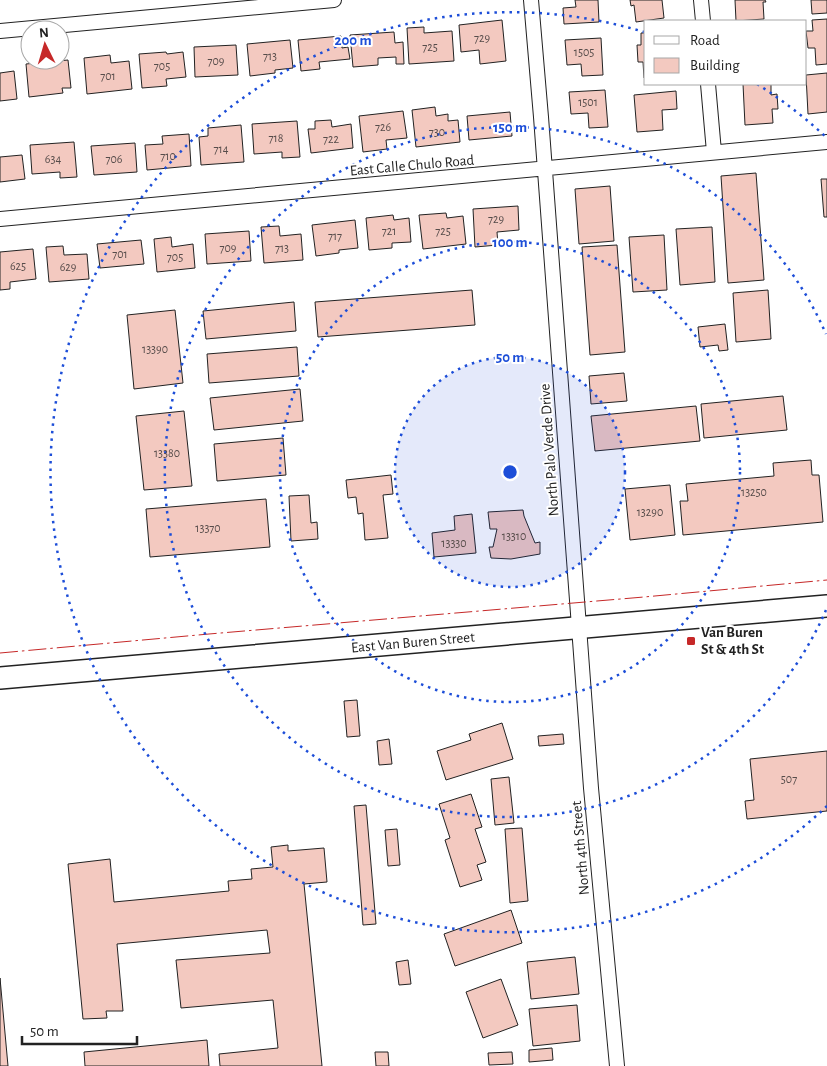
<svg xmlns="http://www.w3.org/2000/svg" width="827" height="1066" font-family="'Alegreya Sans',sans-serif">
<rect width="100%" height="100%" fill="#fff"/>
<path fill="#f3c9c0" stroke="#222" d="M 575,0 L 598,0 L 599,22 L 564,24 L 563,8 L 576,7 Z
M 630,0 L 662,0 L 664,18 L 636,22 L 634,5 L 631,6 Z
M 735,0 L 765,0 L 766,2 L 763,2 L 764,19 L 736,21 Z
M 811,0 L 827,0 L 827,13 L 812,14 Z
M 827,19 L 827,64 L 816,65 L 815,48 L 808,48 L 806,31 L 813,31 L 812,20 Z
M 502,20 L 506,61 L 480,64 L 479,50 L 461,52 L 459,25 Z
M 424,27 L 424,33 L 452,31 L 454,61 L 409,64 L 407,28 Z
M 394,32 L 395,43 L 403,42 L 404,64 L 396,64 L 396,57 L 378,58 L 378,65 L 353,67 L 350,35 Z
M 641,33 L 646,33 L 646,78 L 644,78 L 643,62 L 638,62 L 637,45 L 641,45 Z
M 341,36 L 342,48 L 348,47 L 350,59 L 319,62 L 320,69 L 301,71 L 298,40 Z
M 601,38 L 603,75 L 582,76 L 581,64 L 567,65 L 565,40 Z
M 290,40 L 293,68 L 275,70 L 275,73 L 250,76 L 247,44 Z
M 236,45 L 238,75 L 195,77 L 194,47 Z
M 166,52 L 167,54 L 183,52 L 186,77 L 166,79 L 167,86 L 142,88 L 139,54 Z
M 110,55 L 111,63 L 129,61 L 132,89 L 87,94 L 84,58 Z
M 68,60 L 71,88 L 62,88 L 63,93 L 29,97 L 26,64 Z
M 14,71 L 17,99 L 0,101 L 0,73 Z
M 827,73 L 827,112 L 808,114 L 806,75 Z
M 743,84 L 771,84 L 771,95 L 777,94 L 778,109 L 772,109 L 773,123 L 745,125 Z
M 605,90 L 608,127 L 589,128 L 588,113 L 571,114 L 569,92 Z
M 676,91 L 677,109 L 662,110 L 663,130 L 637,132 L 634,95 Z
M 435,107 L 436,116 L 448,114 L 448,121 L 458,120 L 460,142 L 416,147 L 412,110 Z
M 403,111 L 407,138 L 386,140 L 387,149 L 363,152 L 359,116 Z
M 510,112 L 512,136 L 469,140 L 467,116 Z
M 331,120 L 332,127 L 351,124 L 353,148 L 311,153 L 308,129 L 315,129 L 315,121 Z
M 297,121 L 300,157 L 282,158 L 282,152 L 254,154 L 252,124 Z
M 241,125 L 244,162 L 201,165 L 199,137 L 208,136 L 208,128 Z
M 189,134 L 191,166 L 147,170 L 145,145 L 163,144 L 162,136 Z
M 74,142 L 77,177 L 60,178 L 60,172 L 32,174 L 30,145 Z
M 135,143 L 137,172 L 94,175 L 91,146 Z
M 22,155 L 25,179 L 0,182 L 0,157 Z
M 756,173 L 764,280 L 728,283 L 721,176 Z
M 821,179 L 827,179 L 827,217 L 824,217 Z
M 610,186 L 614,241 L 579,244 L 575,189 Z
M 518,206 L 519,230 L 497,232 L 498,245 L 475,247 L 473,209 Z
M 446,213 L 447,218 L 463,216 L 466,244 L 423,249 L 419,215 Z
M 393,215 L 394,220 L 409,218 L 411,242 L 392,243 L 392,248 L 369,250 L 366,218 Z
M 355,220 L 358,248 L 339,250 L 339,253 L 316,256 L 312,225 Z
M 279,226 L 280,236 L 301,234 L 303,260 L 264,263 L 261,227 Z
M 712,227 L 715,282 L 680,285 L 676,229 Z
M 249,231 L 251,261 L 207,264 L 205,234 Z
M 664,235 L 667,290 L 633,292 L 629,237 Z
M 171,237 L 172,247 L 193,244 L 195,268 L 157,272 L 154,239 Z
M 141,240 L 144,264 L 100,268 L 97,244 Z
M 617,245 L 625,352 L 590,355 L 582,247 Z
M 63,246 L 64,255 L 87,254 L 89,279 L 49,282 L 46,247 Z
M 33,249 L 36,279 L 10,282 L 10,289 L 0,290 L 0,252 Z
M 472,290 L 475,325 L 318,337 L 315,302 Z
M 768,290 L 771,339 L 736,342 L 733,293 Z
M 294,302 L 296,331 L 206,339 L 203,311 Z
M 175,310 L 183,383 L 134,389 L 127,315 Z
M 725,324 L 728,350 L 719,351 L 718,345 L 700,347 L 698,327 Z
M 297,347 L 299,376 L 209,383 L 207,354 Z
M 624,373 L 627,401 L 591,404 L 589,376 Z
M 300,389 L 303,421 L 214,430 L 210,398 Z
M 783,396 L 787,430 L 704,438 L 701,404 Z
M 696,406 L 700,441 L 595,451 L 591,416 Z
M 184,411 L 192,486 L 144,490 L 136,416 Z
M 283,438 L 286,475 L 217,481 L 214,444 Z
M 811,460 L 812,475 L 819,475 L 823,522 L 683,535 L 680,501 L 688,501 L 686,484 L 774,476 L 773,463 Z
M 391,475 L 393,494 L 383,495 L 388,538 L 365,540 L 363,513 L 358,514 L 356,497 L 348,498 L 346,480 Z
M 670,485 L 675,535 L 630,540 L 625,489 Z
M 309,495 L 311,523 L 317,522 L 318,539 L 291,541 L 289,496 Z
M 266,499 L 270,547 L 150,557 L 146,509 Z
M 523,510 L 524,516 L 535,543 L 540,542 L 540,554 L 511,559 L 491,558 L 489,547 L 493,547 L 497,529 L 490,529 L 488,512 Z
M 472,514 L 476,553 L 434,557 L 432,533 L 455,530 L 454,516 Z
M 357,700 L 360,736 L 347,737 L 344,701 Z
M 502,723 L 513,759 L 446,780 L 437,751 L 471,740 L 469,734 Z
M 563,734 L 564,744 L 539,746 L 538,736 Z
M 389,739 L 392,764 L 379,765 L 377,741 Z
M 827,751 L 827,811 L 747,819 L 745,801 L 754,800 L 750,759 Z
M 509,777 L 514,823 L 495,825 L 491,779 Z
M 471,794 L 482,827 L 475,829 L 486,862 L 477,865 L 482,880 L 460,887 L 445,840 L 450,838 L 439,804 Z
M 366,805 L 376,924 L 363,925 L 354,806 Z
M 522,828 L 528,901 L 510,903 L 505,829 Z
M 397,829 L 400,865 L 388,866 L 385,830 Z
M 288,845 L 288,851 L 324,848 L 327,882 L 304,884 L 322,1066 L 220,1066 L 219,1054 L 278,1048 L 273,1000 L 181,1008 L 176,960 L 270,953 L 267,930 L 117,944 L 123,1011 L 106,1011 L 107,1018 L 83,1019 L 68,864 L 110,859 L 114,902 L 229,891 L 228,881 L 252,879 L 251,869 L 273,867 L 271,847 Z
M 511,910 L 522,943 L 455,966 L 444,934 Z
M 575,957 L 579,994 L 531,999 L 527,962 Z
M 408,960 L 411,984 L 399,985 L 396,962 Z
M 0,978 L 8,1066 L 0,1066 Z
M 501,979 L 518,1025 L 483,1038 L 466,992 Z
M 577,1005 L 580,1041 L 533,1046 L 529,1009 Z
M 207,1040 L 209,1066 L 85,1066 L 84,1052 Z
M 552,1048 L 553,1060 L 529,1062 L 529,1050 Z
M 375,1052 L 388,1052 L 389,1066 L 376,1066 Z
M 512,1052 L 513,1064 L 489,1065 L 488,1053 Z"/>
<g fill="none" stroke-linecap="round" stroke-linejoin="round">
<g stroke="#222" stroke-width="16">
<path id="minor" d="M 531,0 L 541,117 L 591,788 L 617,1066
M 701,0 L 703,21
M 0,31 L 334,0
M 708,84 L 714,152
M 0,219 L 827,142"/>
</g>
<g stroke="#222" stroke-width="24">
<path id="primary" d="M 0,678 L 827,606"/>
</g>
<use href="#minor" stroke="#fff" stroke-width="14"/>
<use href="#primary" stroke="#fff" stroke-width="21"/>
<path stroke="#c62828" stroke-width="1" stroke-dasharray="18 4 2.5 4" stroke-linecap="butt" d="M 0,653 L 209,634 L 644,597 L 827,580"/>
</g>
<circle cx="510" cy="472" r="115" fill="#1d4ed8" fill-opacity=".12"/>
<g fill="none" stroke="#1d4ed8" stroke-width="2.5" stroke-dasharray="2.5 5">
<circle cx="510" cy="472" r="115"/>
<circle cx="510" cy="472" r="230"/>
<path d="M826 610A345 345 0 1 1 826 334"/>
<path d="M827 806A460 460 0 1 1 644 32M757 84A460 460 0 0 1 827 138"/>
</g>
<rect fill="#c62828" stroke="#fff" stroke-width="2" x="686" y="636" width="10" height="10" rx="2.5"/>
<g text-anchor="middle" stroke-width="4" stroke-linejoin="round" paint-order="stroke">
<g font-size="12" fill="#564c4a">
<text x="482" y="42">729</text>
<text x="430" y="51">725</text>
<text x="584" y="56">1505</text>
<text x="270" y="60">713</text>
<text x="216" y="65">709</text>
<text x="162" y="70">705</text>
<text x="108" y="80">701</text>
<text x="588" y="106">1501</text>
<text x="383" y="131">726</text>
<text x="437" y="136">730</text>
<text x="276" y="142">718</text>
<text x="331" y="143">722</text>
<text x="221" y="153">714</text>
<text x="168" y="160">710</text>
<text x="53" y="163">634</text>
<text x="114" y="163">706</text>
<text x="496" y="223">729</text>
<text x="389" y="235">721</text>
<text x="443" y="235">725</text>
<text x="335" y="240">717</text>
<text x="228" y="252">709</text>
<text x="282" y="252">713</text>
<text x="120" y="258">701</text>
<text x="175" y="261">705</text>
<text x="18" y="270">625</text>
<text x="68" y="271">629</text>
<text x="155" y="353">13390</text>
<text x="167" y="457">13380</text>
<text x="754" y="496">13250</text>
<text x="650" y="516">13290</text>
<text x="208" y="532">13370</text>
<text x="514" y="540">13310</text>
<text x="454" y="547">13330</text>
<text x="789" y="783">507</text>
</g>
<g font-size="15" fill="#222" stroke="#fff">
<text transform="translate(412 165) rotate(-5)" y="5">East Calle Chulo Road</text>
<text transform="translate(549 450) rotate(-94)" y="5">North Palo Verde Drive</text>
<text transform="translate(413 642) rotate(-5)" y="5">East Van Buren Street</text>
<text transform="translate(580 848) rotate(-95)" y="5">North 4th Street</text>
</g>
<g font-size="15" font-weight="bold" fill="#222" stroke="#fff" text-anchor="start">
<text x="701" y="637">Van Buren<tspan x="701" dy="17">St &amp; 4th St</tspan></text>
</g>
</g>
<circle cx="510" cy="472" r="8" fill="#1d4ed8" stroke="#fff" stroke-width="2.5"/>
<g font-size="15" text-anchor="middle" font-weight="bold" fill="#1d4ed8" stroke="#fff" stroke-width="4" stroke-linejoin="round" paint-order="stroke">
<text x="353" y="45">200 m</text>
<text x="510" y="132">150 m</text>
<text x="510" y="247">100 m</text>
<text x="510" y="362">50 m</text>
</g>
<rect x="644" y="20" width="162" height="65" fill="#ffffff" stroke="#a7a7a7"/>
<rect x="654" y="36" width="25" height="8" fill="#ffffff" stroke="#a7a7a7"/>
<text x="690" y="45" font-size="15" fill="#222222">Road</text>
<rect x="654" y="58" width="25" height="15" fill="#f3c9c0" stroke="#a7a7a7"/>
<text x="690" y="70" font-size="15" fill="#222222">Building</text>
<g transform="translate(45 45) rotate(355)"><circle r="24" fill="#ffffff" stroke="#a7a7a7"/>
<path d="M0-4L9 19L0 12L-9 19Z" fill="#c62828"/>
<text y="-8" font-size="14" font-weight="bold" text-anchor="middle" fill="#222222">N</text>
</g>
<path d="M22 1036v8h115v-8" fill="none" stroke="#222222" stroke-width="2.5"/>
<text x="30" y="1036" font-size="15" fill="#222222" stroke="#ffffff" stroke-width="4" paint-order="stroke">50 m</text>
</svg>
